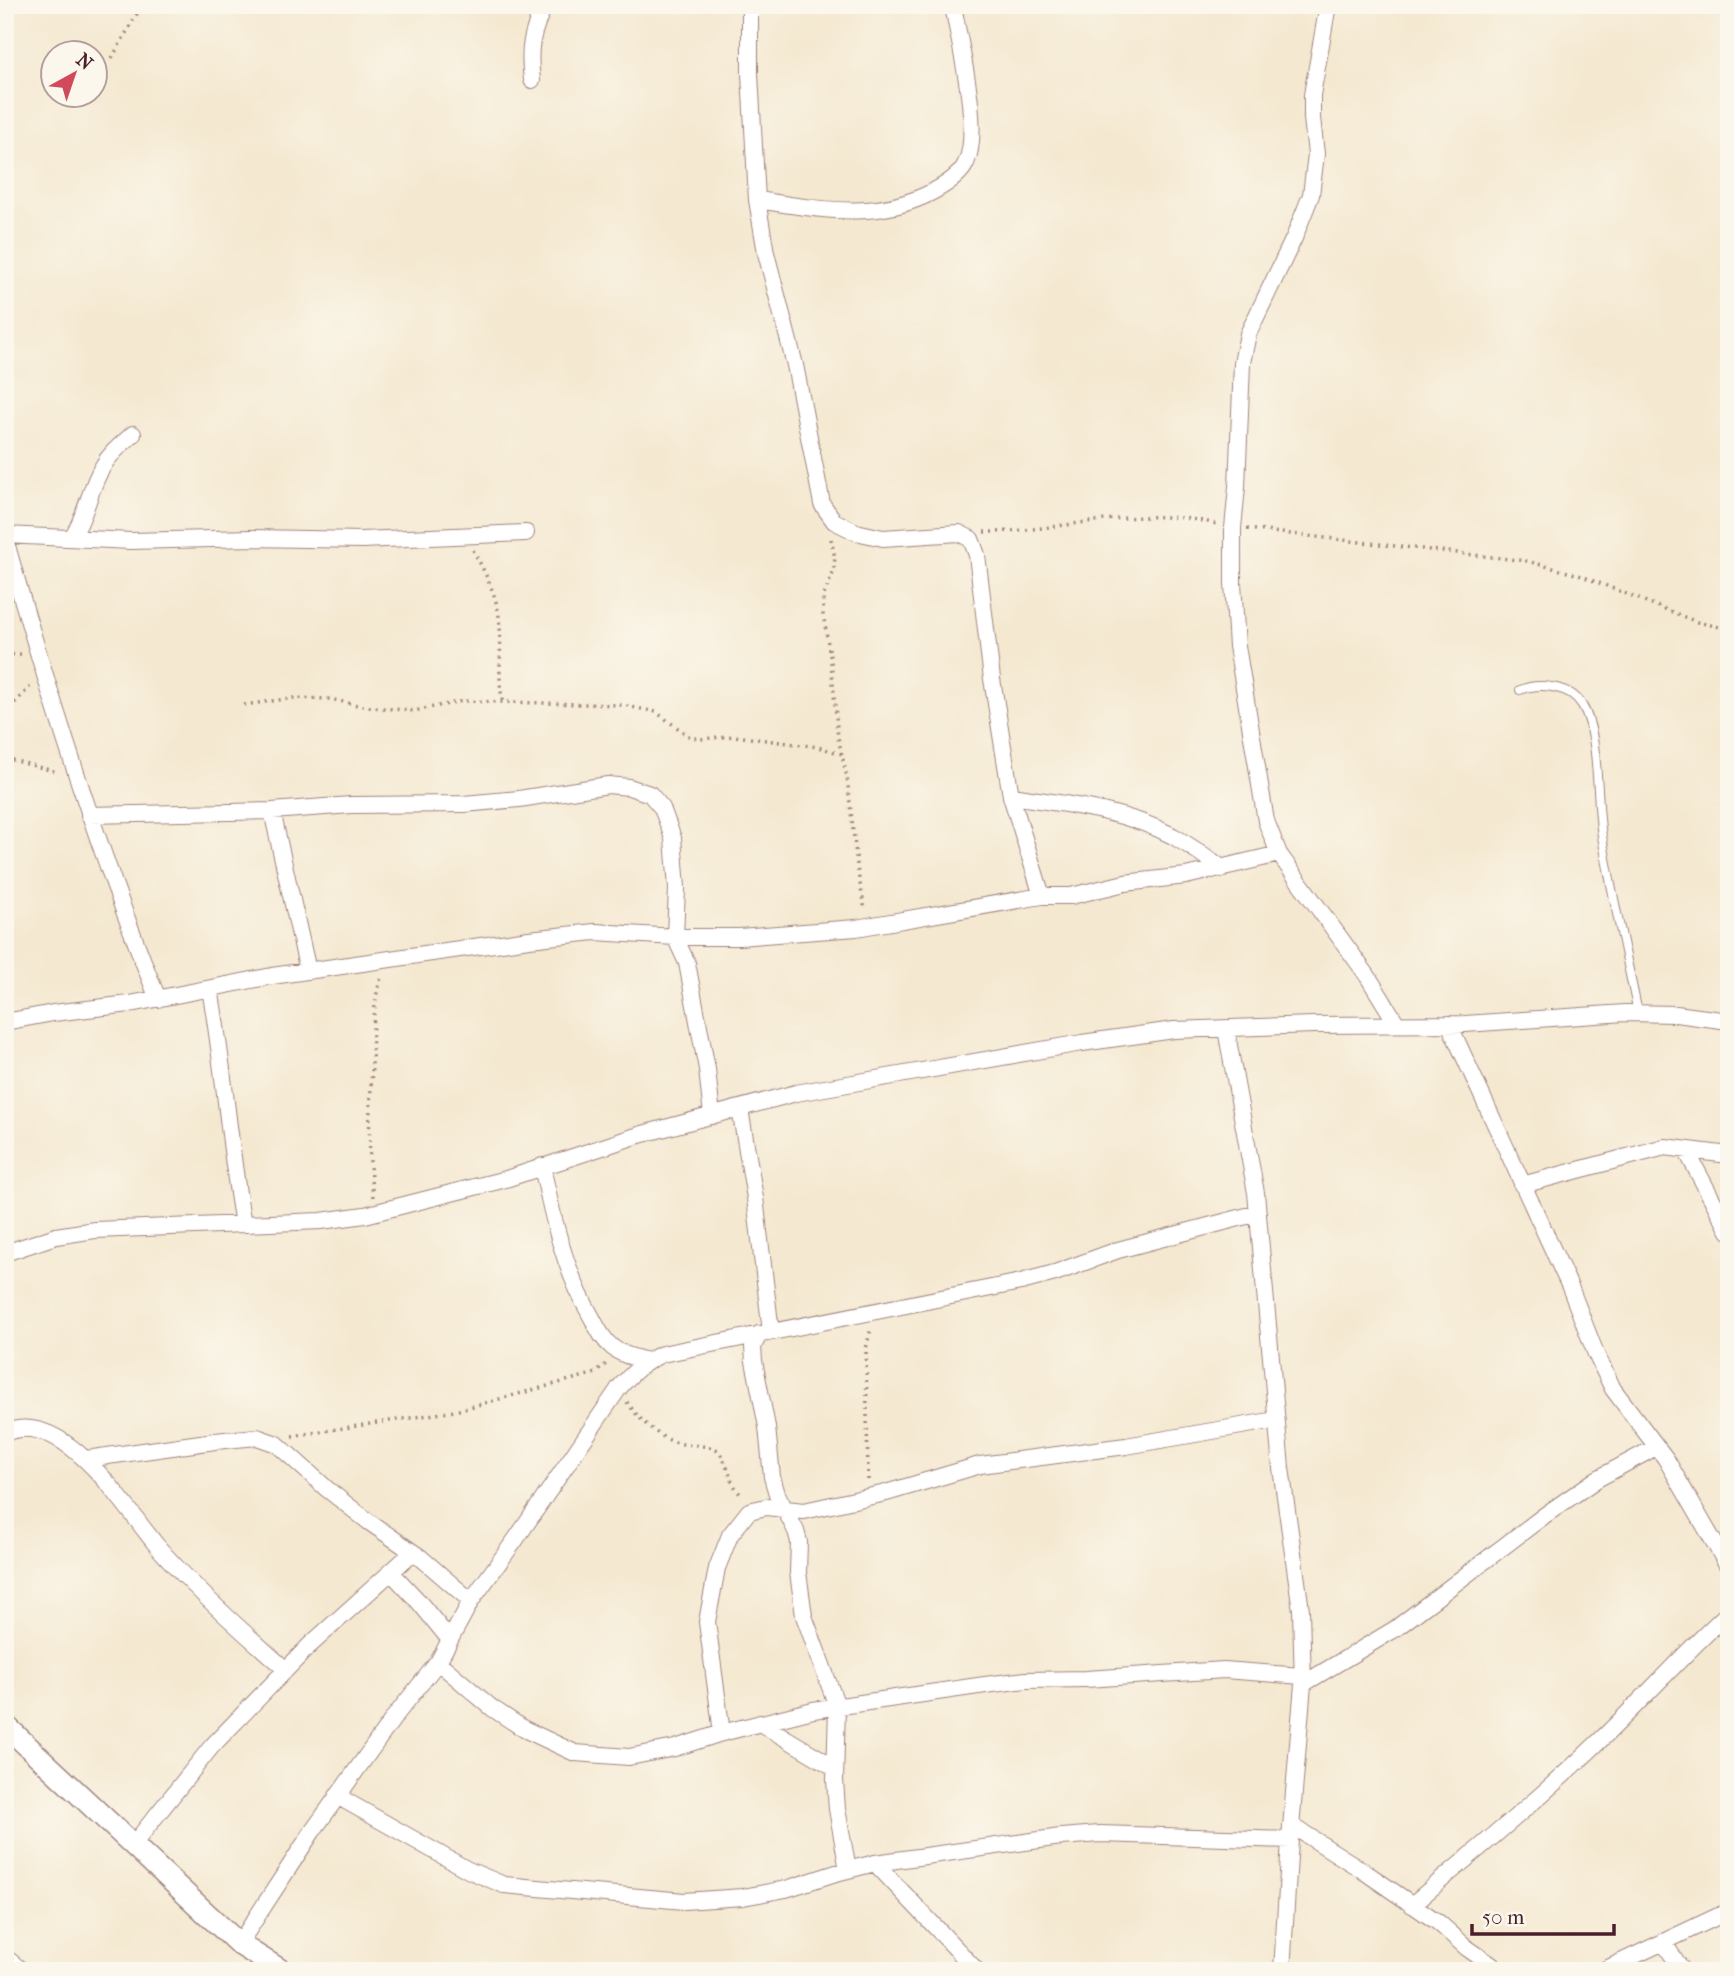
<svg xmlns="http://www.w3.org/2000/svg" width="1734" height="1976" font-family="'IM FELL French Canon',serif">
<rect width="100%" height="100%" fill="#fbf7ec"/>
<filter id="ink" filterUnits="userSpaceOnUse"><feTurbulence type="fractalNoise" baseFrequency=".0143" numOctaves="2"/><feDisplacementMap in="SourceGraphic" scale="14" xChannelSelector="R" yChannelSelector="G"/><feConvolveMatrix kernelMatrix="1 2 1 2 8 2 1 2 1" color-interpolation-filters="sRGB"/></filter>
<filter id="wash" filterUnits="userSpaceOnUse"><feTurbulence type="fractalNoise" baseFrequency=".00686" numOctaves="4" result="noise"/><feDisplacementMap in="SourceGraphic" scale="28" xChannelSelector="R" yChannelSelector="G"/><feGaussianBlur stdDeviation="1.57" result="paint"/><feColorMatrix in="noise" values="0 0 0 0 0 0 0 0 0 0 0 0 0 0 0 0 0 1.4 0 .05"/><feComposite in="paint" operator="in"/></filter>
<g filter="url(#wash)">
<rect width="100%" height="100%" fill="#f4e8d0"/>
</g>
<g filter="url(#ink)">
<g fill="none" stroke-linecap="round" stroke-linejoin="round">
<g stroke="#9f847e" stroke-width="10">
<path id="lane" d="M 1520,690 C 1539,682 1571,686 1582,705 C 1600,734 1596,800 1602,836 C 1612,895 1626,954 1638,1013"/>
</g>
<g stroke="#9f847e" stroke-width="18">
<path id="street" d="M 750,5 L 750,74 L 757,200 L 766,253 L 795,365 L 822,504 L 834,521 L 856,532 L 883,538 L 959,533 L 971,539 L 977,555 L 992,679 L 1011,796 L 1042,896
M 1328,5 L 1312,95 L 1312,118 L 1316,154 L 1311,195 L 1294,238 L 1248,334 L 1242,363 L 1237,487 L 1233,528 L 1233,583 L 1237,646 L 1266,821 L 1279,854 L 1367,975 L 1397,1024
M 532,80 C 528,49 531,33 545,5
M 757,200 C 819,209 877,222 934,191 C 945,185 961,175 966,163 C 982,129 959,43 953,5
M 5,535 L 131,541 L 252,538 L 362,540 L 526,533
M 72,537 C 87,515 89,488 103,466 C 110,453 122,444 133,434
M 5,539 C 49,695 97,848 158,999
M 1011,796 C 1065,804 1124,810 1173,836 C 1190,846 1207,857 1223,869
M 272,811 L 308,971
M 89,815 L 272,811 L 351,805 L 464,804 L 519,799 L 608,785 L 629,787 L 650,794 L 662,808 L 673,838 L 677,888 L 675,937 L 687,963 L 707,1069 L 712,1116
M 210,989 C 224,1066 229,1146 243,1224
M 5,1022 L 53,1013 L 130,1004 L 272,976 L 529,939 L 595,932 L 675,937 L 739,937 L 856,928 L 1042,896 L 1071,896 L 1125,883 L 1186,876 L 1279,854
M 1449,1024 L 1570,1287 L 1596,1354 L 1613,1389 L 1666,1459 L 1729,1568
M 1226,1029 L 1256,1193 L 1281,1468 L 1301,1610 L 1303,1684 L 1290,1840 L 1282,1971
M 740,1109 L 755,1198 L 771,1332
M 1687,1152 L 1729,1231
M 542,1166 C 553,1219 564,1269 591,1316 C 597,1327 602,1339 612,1347 C 621,1355 636,1358 647,1361
M 1522,1185 L 1665,1147 L 1729,1155
M 5,1253 L 56,1236 L 95,1230 L 321,1221 L 365,1215 L 506,1179 L 639,1135 L 796,1093 L 1082,1043 L 1174,1030 L 1314,1025 L 1465,1024 L 1625,1013 L 1676,1014 L 1729,1021
M 759,1334 L 753,1347 L 754,1361 L 767,1427 L 772,1477 L 777,1494 L 796,1531 L 799,1542 L 798,1572 L 804,1616 L 837,1706 L 835,1780 L 837,1809 L 848,1870
M 5,1433 C 64,1406 126,1509 158,1547 C 168,1559 180,1571 191,1582 C 221,1613 254,1641 286,1670
M 86,1459 L 215,1441 L 257,1437 L 277,1444 L 327,1489 L 369,1522 L 420,1557 L 471,1601
M 390,1571 L 419,1602 L 450,1640
M 438,1662 L 492,1708 L 524,1729 L 575,1753 L 629,1757 L 675,1748 L 722,1733 L 813,1710 L 985,1685 L 1026,1680 L 1086,1679 L 1224,1670 L 1302,1676
M 1303,1684 L 1395,1629 L 1545,1515 L 1597,1479 L 1656,1447
M 760,1723 L 834,1767
M 722,1733 L 707,1622 L 717,1568 L 730,1535 L 749,1511 L 766,1507 L 804,1511 L 886,1493 L 980,1465 L 1126,1446 L 1276,1420
M 337,1796 L 468,1870 L 504,1885 L 684,1901 L 743,1897 L 786,1889 L 836,1873 L 875,1863 L 1061,1837 L 1100,1834 L 1290,1840
M 1291,1825 L 1362,1870 L 1439,1923 L 1467,1948 L 1500,1971
M 132,1846 L 212,1746 L 309,1646 L 413,1552
M 875,1863 L 977,1971
M 1412,1905 C 1471,1854 1533,1805 1589,1751 C 1637,1706 1680,1657 1729,1612
M 1663,1942 L 1683,1971
M 239,1944 L 312,1832 L 395,1716 L 438,1662 L 471,1601 L 516,1539 L 619,1388 C 632,1373 644,1362 662,1354 L 1021,1282 L 1055,1273 L 1118,1250 L 1258,1213
M 5,1957 L 22,1971
M 1602,1971 L 1729,1911"/>
</g>
<g stroke="#9f847e" stroke-width="24">
<path id="secondary" d="M 5,1725 L 239,1944 L 282,1971"/>
</g>
<path stroke="#9f847e" stroke-width="3.5" stroke-dasharray="2 5" stroke-linecap="butt" d="M 112,58 L 142,5
M 1247,529 L 1527,561 L 1579,575 L 1697,622 L 1729,629
M 984,532 C 1062,532 1138,504 1216,524
M 831,539 L 835,558 L 833,573 L 823,597 L 823,614 L 831,661 L 838,738 L 847,777 L 858,873 L 865,910
M 473,550 C 486,574 499,599 500,627 C 502,653 497,677 503,703
M 5,655 L 21,654
M 244,705 L 293,698 L 330,699 L 362,706 L 414,711 L 463,701 L 622,705 L 656,712 L 690,737 L 701,739 L 735,736 L 818,747 L 842,754
M 5,713 L 30,687
M 5,758 L 57,772
M 373,1197 C 367,1153 370,1109 372,1065 C 373,1036 372,1005 381,978
M 627,1402 C 639,1420 662,1442 684,1444 C 695,1446 705,1445 716,1449 C 729,1461 728,1482 742,1496
M 292,1436 L 455,1411 L 596,1373 L 607,1363
M 868,1480 L 866,1349 L 871,1328"/>
<use href="#lane" stroke="#fff" stroke-width="8"/>
<use href="#street" stroke="#fff" stroke-width="16"/>
<use href="#secondary" stroke="#fff" stroke-width="21"/>
</g>
</g>
<rect width="1734" height="1976" fill="none" stroke="#fbf7ec" stroke-width="28"/>
<g transform="translate(74 74) rotate(40)"><circle r="33" fill="#fbf7ec" stroke="#b4a19f" stroke-width="2"/>
<path d="M0-5L12 26L0 18L-12 26Z" fill="#d1495b"/>
<text y="-10" font-size="19" font-weight="bold" text-anchor="middle" fill="#4a1f2b">N</text>
</g>
<path d="M1472 1924v10h142v-10" fill="none" stroke="#4a1f2b" stroke-width="3.5"/>
<text x="1482" y="1924" font-size="21" fill="#4a1f2b" stroke="#fbf7ec" stroke-width="5" paint-order="stroke">50 m</text>
</svg>
